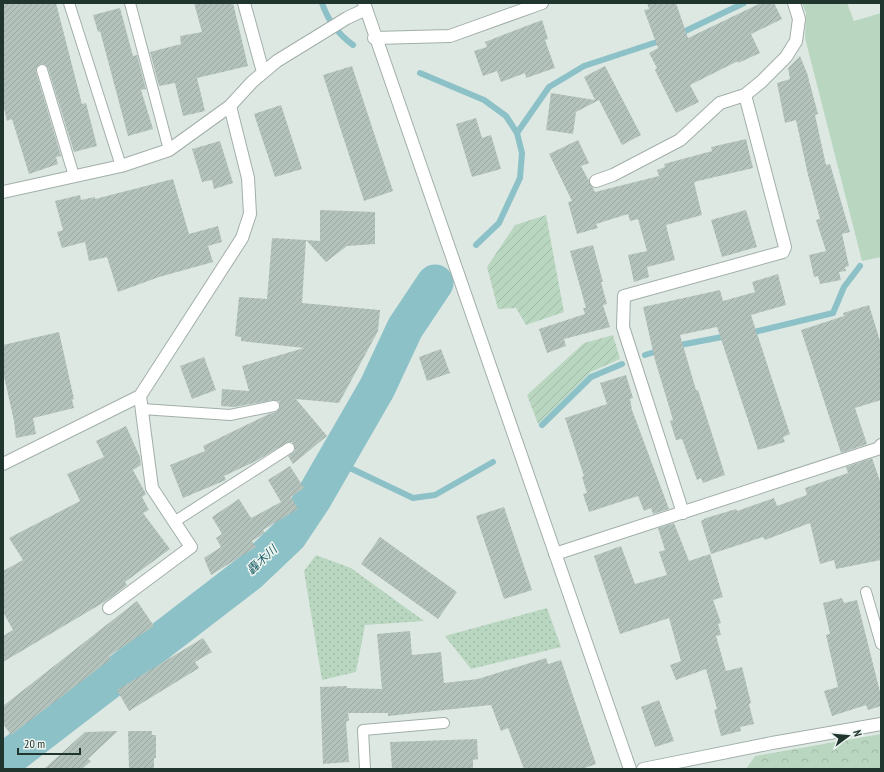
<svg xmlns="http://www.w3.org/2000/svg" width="884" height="772" font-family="'PT Sans Narrow','Noto Sans JP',sans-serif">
<defs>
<pattern id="grass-dots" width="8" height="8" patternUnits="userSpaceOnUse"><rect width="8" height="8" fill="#b9d7c0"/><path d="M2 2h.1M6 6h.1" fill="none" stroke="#9fb9a5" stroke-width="1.8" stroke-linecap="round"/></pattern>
<pattern id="forest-crowns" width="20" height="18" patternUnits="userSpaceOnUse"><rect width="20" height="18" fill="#b9d7c0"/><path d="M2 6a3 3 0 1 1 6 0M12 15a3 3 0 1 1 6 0" fill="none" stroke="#9fb9a5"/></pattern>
<pattern id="garden-furrows" width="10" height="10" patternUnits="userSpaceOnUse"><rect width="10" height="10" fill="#b9d7c0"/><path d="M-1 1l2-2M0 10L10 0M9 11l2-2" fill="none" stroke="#9fb9a5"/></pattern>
<pattern id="building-hatch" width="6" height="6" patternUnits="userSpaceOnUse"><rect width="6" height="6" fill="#b4c2bc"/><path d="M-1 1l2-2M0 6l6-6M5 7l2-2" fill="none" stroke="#9aa7a2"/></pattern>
</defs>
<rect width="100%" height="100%" fill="#dee8e3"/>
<path fill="url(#grass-dots)" d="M 316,555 L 351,568 L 424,621 L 365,625 L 356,672 L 322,680 L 304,571 Z
M 547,608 L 561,647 L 471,669 L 445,636 Z"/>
<path fill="url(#forest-crowns)" d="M 881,734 L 881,769 L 746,769 L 755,756 Z"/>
<path fill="#b9d7c0" d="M 802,3 L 847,3 L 854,21 L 881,13 L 881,257 L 862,261 L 805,38 L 806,13 Z"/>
<path fill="url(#garden-furrows)" d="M 546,215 L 564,312 L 526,325 L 516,308 L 498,309 L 487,267 L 515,225 Z
M 613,335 L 620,359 L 591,372 L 538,424 L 527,395 L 584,343 Z"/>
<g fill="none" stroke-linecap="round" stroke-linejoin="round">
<path stroke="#8cc1c7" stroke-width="6" d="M 322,3 C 328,21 338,34 353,45
M 679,34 L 744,3
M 420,73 L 484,100 L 506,116 L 517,133 L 522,153 L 520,178 L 499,223 L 476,245
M 517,133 L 549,87 L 584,66 L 663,40
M 750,333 L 833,313 L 844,287 L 860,266
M 675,346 L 727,336
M 645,355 L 661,350
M 542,425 L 591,377 L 622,364
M 350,468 L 413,498 L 435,495 L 493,462"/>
<path stroke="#8cc1c7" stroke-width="37" d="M 3,762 L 249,573 L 289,535 L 313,499 L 377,388 L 405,328 L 435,283"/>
</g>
<path fill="url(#building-hatch)" d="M 3,3 L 56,3 L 82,104 L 86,103 L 97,146 L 74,152 L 48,68 L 44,64 L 40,64 L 36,68 L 36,72 L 61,156 L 56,157 L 58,164 L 29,174 L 12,119 L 7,121 L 3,104 Z
M 194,3 L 233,3 L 248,66 L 197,78 L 205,111 L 183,116 L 175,83 L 159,86 L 150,52 L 181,44 L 180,36 L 202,32 Z
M 647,3 L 676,3 L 688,38 L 761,3 L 774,3 L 782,19 L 751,34 L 760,53 L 738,63 L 738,61 L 690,85 L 699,102 L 676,113 L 655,70 L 657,68 L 649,53 L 658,48 L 644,10 L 649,9 Z
M 120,8 L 133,56 L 137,55 L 146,89 L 141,90 L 153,129 L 128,136 L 100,31 L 98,32 L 93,15 Z
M 542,20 L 548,39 L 545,40 L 555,68 L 526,78 L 525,73 L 501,82 L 497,71 L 483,76 L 474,51 L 487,47 L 485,42 Z
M 800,56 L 807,73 L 818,114 L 815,115 L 826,165 L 830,164 L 850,232 L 842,234 L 849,266 L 845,267 L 846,271 L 839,272 L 841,280 L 820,284 L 818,276 L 814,277 L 809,255 L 826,251 L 816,220 L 820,219 L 808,175 L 796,120 L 785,123 L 777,83 L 790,79 L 788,68 Z
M 352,66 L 393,191 L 364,201 L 323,75 Z
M 605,66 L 641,135 L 622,145 L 599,100 L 576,112 L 573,134 L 546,130 L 551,93 L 595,100 L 584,77 Z
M 281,105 L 302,169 L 275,177 L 254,114 Z
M 476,118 L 482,138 L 491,135 L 501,169 L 472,177 L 456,124 Z
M 746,139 L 753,168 L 694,182 L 702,215 L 666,225 L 675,260 L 647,267 L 649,277 L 634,282 L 628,255 L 647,251 L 638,219 L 630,221 L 628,214 L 596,224 L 598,228 L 577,234 L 568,202 L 572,201 L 549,154 L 578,140 L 589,163 L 581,166 L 595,192 L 659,176 L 657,170 L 665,167 L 664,164 L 712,151 L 711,147 Z
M 220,141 L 233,183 L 214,189 L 212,180 L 202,182 L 192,149 Z
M 173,179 L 189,234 L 218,226 L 222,242 L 208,246 L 213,262 L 159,277 L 118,292 L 107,257 L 89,261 L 85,242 L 62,248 L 57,232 L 63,230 L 55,201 L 80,195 L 81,200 L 95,197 L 95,199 Z
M 320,210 L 375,212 L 375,244 L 347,246 L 326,262 L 306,240 L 320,241 Z
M 746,210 L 757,247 L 722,257 L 711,220 Z
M 272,238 L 306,240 L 302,303 L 380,310 L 378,331 L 339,403 L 296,399 L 327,436 L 293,464 L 288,456 L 295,451 L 295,447 L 292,442 L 288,442 L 256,461 L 224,476 L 226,480 L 183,498 L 170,465 L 205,451 L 203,446 L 269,414 L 276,412 L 280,408 L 279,401 L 273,400 L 234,407 L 221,406 L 222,389 L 249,391 L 242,366 L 304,348 L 241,341 L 241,337 L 235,336 L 239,297 L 267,299 Z
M 593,245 L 603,282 L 601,282 L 607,304 L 603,305 L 610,327 L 564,339 L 566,346 L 547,353 L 539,329 L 585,314 L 583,308 L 586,308 L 570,251 Z
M 778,274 L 786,305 L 751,315 L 790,434 L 783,437 L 785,442 L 758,450 L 717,327 L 680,335 L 696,390 L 698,390 L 725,475 L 703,483 L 701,478 L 697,480 L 682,439 L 676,440 L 670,421 L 673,420 L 655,360 L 643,307 L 720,290 L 723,301 L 755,292 L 752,282 Z
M 869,305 L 881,344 L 881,400 L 855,408 L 867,444 L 841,453 L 801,330 L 844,316 L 843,313 Z
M 59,332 L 74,399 L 72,400 L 74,408 L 33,418 L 36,434 L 16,438 L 14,421 L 3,372 L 3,345 Z
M 441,349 L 450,373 L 427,381 L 419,357 Z
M 204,357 L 216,390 L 192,399 L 180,366 Z
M 626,375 L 633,398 L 630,399 L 632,410 L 669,509 L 653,514 L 651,508 L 644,511 L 638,496 L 589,512 L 583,494 L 587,493 L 582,477 L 584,476 L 565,418 L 607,404 L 600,383 Z
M 126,426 L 140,457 L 141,465 L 133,470 L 146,494 L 142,497 L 149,510 L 143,513 L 170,549 L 125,582 L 127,585 L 106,601 L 3,662 L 3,636 L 13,630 L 3,612 L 3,571 L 23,560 L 9,538 L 80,501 L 67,474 L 104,457 L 96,441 Z
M 872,458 L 881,484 L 881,560 L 836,569 L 834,560 L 820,564 L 810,523 L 765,540 L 763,537 L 711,554 L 701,521 L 706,518 L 736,509 L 737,511 L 774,498 L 777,506 L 807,495 L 805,488 L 848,473 L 846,467 Z
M 290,466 L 304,488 L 291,497 L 298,509 L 263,530 L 265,533 L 252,541 L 256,547 L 211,575 L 204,558 L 221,547 L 216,538 L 222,534 L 212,517 L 239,499 L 251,518 L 281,502 L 268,480 Z
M 504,507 L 532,590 L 504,599 L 476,516 Z
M 674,523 L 689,561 L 710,554 L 723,597 L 713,600 L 721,623 L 718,624 L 721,635 L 716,636 L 726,671 L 742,667 L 751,703 L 749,704 L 754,724 L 740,727 L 741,731 L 721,736 L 714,710 L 717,709 L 706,669 L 676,680 L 670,665 L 681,661 L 669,618 L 620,634 L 594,556 L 621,546 L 635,584 L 667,575 L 659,552 L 665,550 L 658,528 Z
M 380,537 L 457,592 L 438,619 L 361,564 Z
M 842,598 L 844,603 L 857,600 L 881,696 L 881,706 L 868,710 L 866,705 L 832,716 L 824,691 L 838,687 L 826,635 L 830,634 L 823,603 Z
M 137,601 L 154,626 L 109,656 L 111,659 L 11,735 L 3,724 L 3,706 Z
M 410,631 L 412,655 L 441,652 L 444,683 L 478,679 L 546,658 L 548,664 L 561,660 L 596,764 L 582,769 L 524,769 L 508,728 L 501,731 L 491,705 L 388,716 L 388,713 L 348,713 L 349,720 L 346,722 L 349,762 L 323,764 L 320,687 L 347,686 L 347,688 L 382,689 L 377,634 Z
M 203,638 L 212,652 L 195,662 L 199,668 L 129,711 L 117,690 Z
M 659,700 L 674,741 L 655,747 L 641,707 Z
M 118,731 L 88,759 L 91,761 L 82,769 L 44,769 L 85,732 Z
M 128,731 L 152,731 L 152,735 L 156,735 L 156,758 L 154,758 L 154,769 L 129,769 Z
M 477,739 L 478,759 L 473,760 L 473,769 L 392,769 L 390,742 Z"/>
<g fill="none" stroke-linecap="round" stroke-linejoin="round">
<g stroke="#a2afa9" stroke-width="12">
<path id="service" d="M 69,3 L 121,166
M 130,3 L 169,150
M 42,70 L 74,176
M 142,409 L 230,415 L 274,406
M 174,522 L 289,448
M 866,592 L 881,644
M 365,769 L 363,730 L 444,723"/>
</g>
<g stroke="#a2afa9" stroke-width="14">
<path id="minor" d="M 244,3 L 263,72
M 374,38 L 450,36 L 542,3
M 596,181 L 613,175 L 680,140 L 720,103 L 745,95 L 761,82 L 786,57 L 796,41 L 799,19 L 794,3
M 3,192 L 121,166 L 169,150 L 230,106 L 252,82 L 277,61 L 347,18 L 366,9
M 3,464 L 140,396 L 242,238 L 250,214 L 248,178 L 230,106
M 683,513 L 623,327 L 624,296 L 783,252 L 785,247 L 745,95
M 555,554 L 880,448 L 881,445
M 109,608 L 191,547 L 152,488 L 140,396
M 643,769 L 772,743 L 881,724"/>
</g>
<g stroke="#a2afa9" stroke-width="14">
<path id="tertiary" d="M 364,3 L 630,769"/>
</g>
<use href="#service" stroke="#fff" stroke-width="10"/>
<use href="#minor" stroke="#fff" stroke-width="12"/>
<use href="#tertiary" stroke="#fff" stroke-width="12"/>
</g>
<g text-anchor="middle" stroke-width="3" stroke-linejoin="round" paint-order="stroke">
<g font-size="12" font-style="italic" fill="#23626a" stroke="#eef5f1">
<text transform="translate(262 560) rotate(-43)" y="4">轟木川</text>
</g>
</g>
<rect width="884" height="772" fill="none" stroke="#21352f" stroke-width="8"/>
<g transform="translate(848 736) rotate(74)" stroke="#eef5f1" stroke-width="3" paint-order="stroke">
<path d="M0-3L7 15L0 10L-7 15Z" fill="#21352f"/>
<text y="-6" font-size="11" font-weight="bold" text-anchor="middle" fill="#21352f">N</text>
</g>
<path d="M18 748v6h62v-6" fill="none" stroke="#21352f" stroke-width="2"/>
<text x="24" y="748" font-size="12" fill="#21352f" stroke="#eef5f1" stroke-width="3" paint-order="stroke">20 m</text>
</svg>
